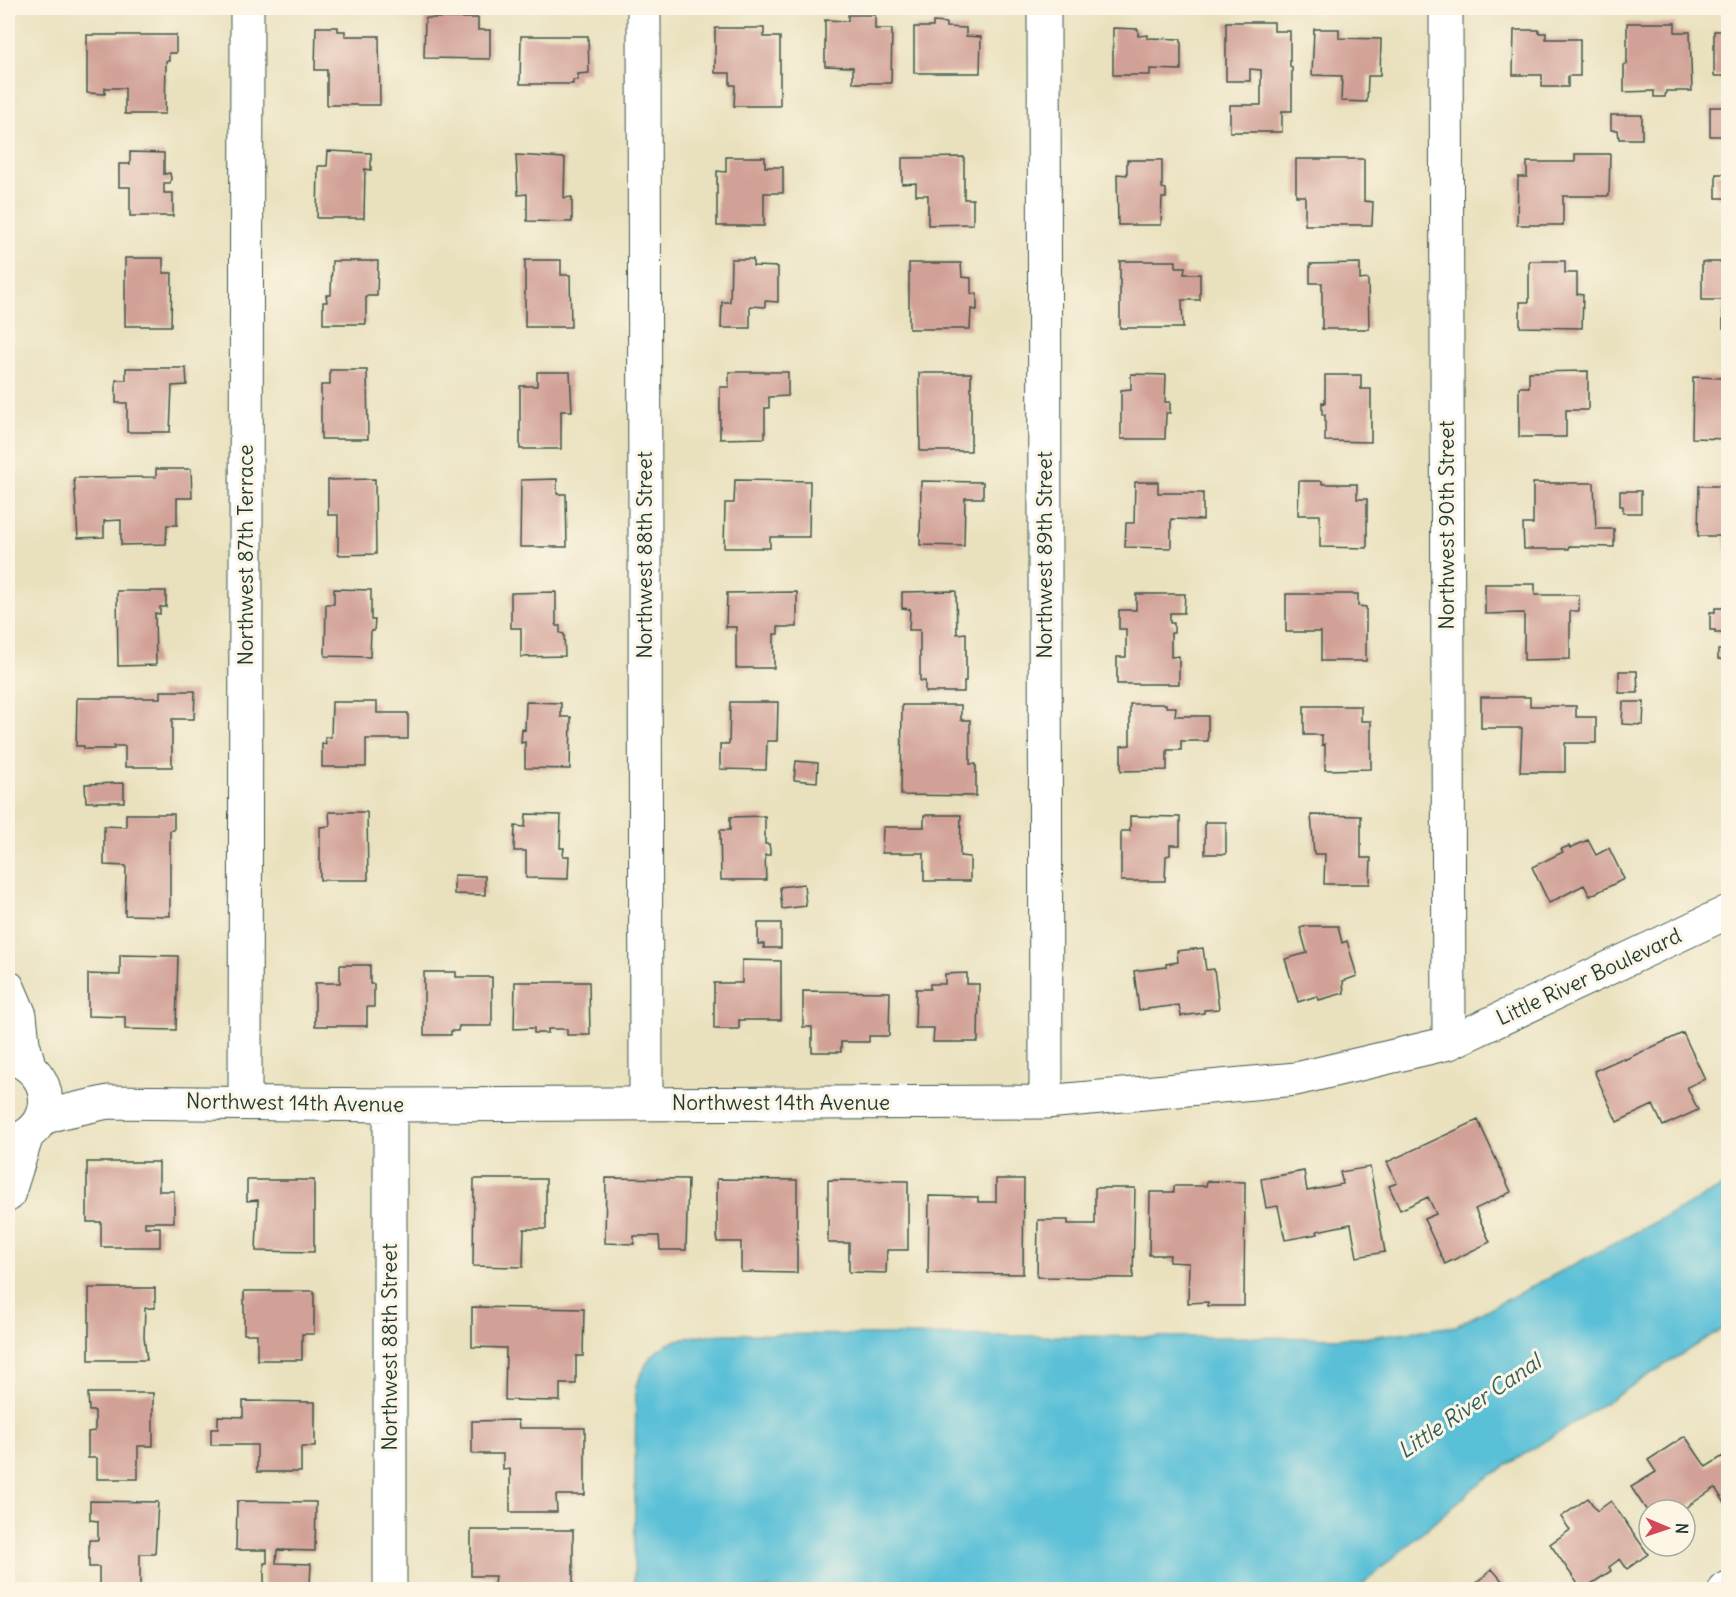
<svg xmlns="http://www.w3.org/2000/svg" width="1736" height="1597" font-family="Delius,sans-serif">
<rect width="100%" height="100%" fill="#fcf5e5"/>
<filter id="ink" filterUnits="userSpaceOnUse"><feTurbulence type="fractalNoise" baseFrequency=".0167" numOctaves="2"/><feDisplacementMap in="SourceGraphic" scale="12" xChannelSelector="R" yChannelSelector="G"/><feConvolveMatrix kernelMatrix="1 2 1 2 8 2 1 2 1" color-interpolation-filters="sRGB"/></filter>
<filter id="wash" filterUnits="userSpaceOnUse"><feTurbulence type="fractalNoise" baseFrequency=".008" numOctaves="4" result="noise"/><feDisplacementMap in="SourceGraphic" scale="24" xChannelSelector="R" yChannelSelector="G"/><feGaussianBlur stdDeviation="1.35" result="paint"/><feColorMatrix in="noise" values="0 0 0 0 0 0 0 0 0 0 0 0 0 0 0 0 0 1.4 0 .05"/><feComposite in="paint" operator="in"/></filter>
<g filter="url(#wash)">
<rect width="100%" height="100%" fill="#e9e1be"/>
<path fill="#5ac0d7" stroke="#3c7e86" stroke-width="1.5" d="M 1728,1184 L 1728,1326 L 1715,1333 L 1482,1481 L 1357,1589 L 634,1589 L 636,1386 C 641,1377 645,1363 652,1356 C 673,1333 705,1335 734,1334 L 1360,1338 L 1456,1326 Z"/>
<g id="blocks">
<path fill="#d1a096" d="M 848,15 L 875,15 L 875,29 L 892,29 L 891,83 L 853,83 L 853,67 L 825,66 L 825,20 L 848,21 Z
M 425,18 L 478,18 L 478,30 L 490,30 L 490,59 L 424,58 Z
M 933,22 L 946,23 L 946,27 L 966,28 L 966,36 L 981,37 L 980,73 L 914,73 L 914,27 L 933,27 Z
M 1226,22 L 1274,22 L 1274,31 L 1290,31 L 1290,67 L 1292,67 L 1292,111 L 1282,111 L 1282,132 L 1230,132 L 1230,105 L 1261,105 L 1261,70 L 1250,69 L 1250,81 L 1226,81 Z
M 1627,23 L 1675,23 L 1675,32 L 1690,32 L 1692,91 L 1666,91 L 1665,97 L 1654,97 L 1654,91 L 1624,92 L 1624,65 L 1627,64 Z
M 316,27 L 338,27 L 338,31 L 345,31 L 345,36 L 379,36 L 380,105 L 327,105 L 327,70 L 315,70 Z
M 715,28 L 764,28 L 764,37 L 780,37 L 780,106 L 734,106 L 735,85 L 730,85 L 730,73 L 715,73 Z
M 1113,28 L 1138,29 L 1138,36 L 1148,35 L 1147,38 L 1181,39 L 1181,70 L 1150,69 L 1150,75 L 1113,75 Z
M 1314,29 L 1339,29 L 1339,38 L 1381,39 L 1380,76 L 1368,76 L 1367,102 L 1341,101 L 1342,76 L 1312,75 Z
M 1514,30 L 1539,30 L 1539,33 L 1546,33 L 1546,39 L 1580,39 L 1580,76 L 1568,76 L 1568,87 L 1542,87 L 1542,75 L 1513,75 Z
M 1714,31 L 1728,31 L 1728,76 L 1714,76 Z
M 87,35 L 176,35 L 176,53 L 169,53 L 169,61 L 166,61 L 165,114 L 125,114 L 125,88 L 105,88 L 105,94 L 87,93 Z
M 521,36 L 588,36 L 589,73 L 578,74 L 578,80 L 573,80 L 573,84 L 520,84 Z
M 1710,107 L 1728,107 L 1728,136 L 1710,136 Z
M 1611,115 L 1642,115 L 1642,139 L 1619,139 L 1618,130 L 1611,130 Z
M 328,151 L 371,153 L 371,170 L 365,169 L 364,218 L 317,218 L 318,166 L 327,166 Z
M 130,152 L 164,153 L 164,174 L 170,173 L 171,178 L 170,183 L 164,183 L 164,193 L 173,193 L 173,216 L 130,216 L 130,187 L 119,187 L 119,164 L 130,164 Z
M 1575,154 L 1610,154 L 1609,196 L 1563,196 L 1563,225 L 1517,225 L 1518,177 L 1527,177 L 1527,162 L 1575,162 Z
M 516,155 L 565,158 L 564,198 L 572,197 L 572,222 L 527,221 L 527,194 L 518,195 Z
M 726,157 L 765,157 L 765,167 L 783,167 L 783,193 L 764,193 L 764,226 L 717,226 L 717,171 L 726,172 Z
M 964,157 L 964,199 L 973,199 L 973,224 L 928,225 L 928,195 L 916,195 L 916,183 L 902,184 L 902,158 Z
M 1296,159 L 1364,159 L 1364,201 L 1373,202 L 1372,225 L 1305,225 L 1305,196 L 1296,196 Z
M 1127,160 L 1162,160 L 1162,188 L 1166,189 L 1166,198 L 1162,198 L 1161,225 L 1118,225 L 1117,174 L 1127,175 Z
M 1716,174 L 1728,174 L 1728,198 L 1716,198 Z
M 125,258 L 163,258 L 163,273 L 172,273 L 171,326 L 125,326 Z
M 731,259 L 753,259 L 753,266 L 778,267 L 778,302 L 765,301 L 765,307 L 750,306 L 750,328 L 721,328 L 722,302 L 730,302 Z
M 525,260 L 561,260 L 561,275 L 570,275 L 571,327 L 525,327 Z
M 332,261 L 378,261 L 377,296 L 366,296 L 366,324 L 323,324 L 323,302 L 327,302 L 326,295 L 331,295 Z
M 1120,261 L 1176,261 L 1176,267 L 1185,267 L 1184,274 L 1200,274 L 1200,300 L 1182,300 L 1183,328 L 1120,328 Z
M 1529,261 L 1565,261 L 1565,273 L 1577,273 L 1577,294 L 1583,295 L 1582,328 L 1520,327 L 1520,302 L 1529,302 Z
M 1702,262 L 1728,262 L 1728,328 L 1723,328 L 1723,300 L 1702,300 Z
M 909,263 L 961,263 L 962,277 L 971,278 L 971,294 L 977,293 L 977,310 L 971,309 L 970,329 L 909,329 Z
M 1360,263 L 1360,280 L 1368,279 L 1369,329 L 1322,329 L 1322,283 L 1310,283 L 1310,264 Z
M 1723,366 L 1728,366 L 1728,439 L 1692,438 L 1693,377 L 1723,378 Z
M 126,368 L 186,368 L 187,385 L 172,386 L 170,432 L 127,432 L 127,403 L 116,403 L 116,380 L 126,380 Z
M 330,370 L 367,370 L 368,439 L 321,439 L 321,385 L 330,385 Z
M 1588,371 L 1588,410 L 1566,410 L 1566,437 L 1519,437 L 1519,387 L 1529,387 L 1529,372 Z
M 537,372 L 570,372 L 572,411 L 561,411 L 561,449 L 520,449 L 520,386 L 537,386 Z
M 729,372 L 788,372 L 788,396 L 769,397 L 769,408 L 765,408 L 765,438 L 720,439 L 720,387 L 729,387 Z
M 919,373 L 971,373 L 971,451 L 920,451 Z
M 1131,374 L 1166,375 L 1165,402 L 1170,402 L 1170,413 L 1166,413 L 1165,439 L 1121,439 L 1121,390 L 1131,389 Z
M 1325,375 L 1361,375 L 1361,389 L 1371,389 L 1371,442 L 1325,441 L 1325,415 L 1322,415 L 1322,402 L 1325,403 Z
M 156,469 L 191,469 L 192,498 L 177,498 L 177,525 L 167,525 L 166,544 L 121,545 L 121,520 L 104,521 L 104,537 L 78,538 L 74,478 L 156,477 Z
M 375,479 L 376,554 L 338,555 L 338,515 L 328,515 L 328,480 Z
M 557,479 L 557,494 L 566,494 L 567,547 L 520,547 L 521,480 Z
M 735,480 L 810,481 L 809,537 L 770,537 L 770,548 L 724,548 L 725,503 L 734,503 Z
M 921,481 L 983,482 L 983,498 L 965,498 L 964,546 L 920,545 Z
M 1299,481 L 1322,481 L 1322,484 L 1357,484 L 1357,499 L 1367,499 L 1367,548 L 1320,547 L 1320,515 L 1298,515 Z
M 1135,482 L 1158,482 L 1158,493 L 1203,493 L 1203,520 L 1171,519 L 1171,548 L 1125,547 L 1126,523 L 1134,523 Z
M 1533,483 L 1594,483 L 1596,529 L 1614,529 L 1614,547 L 1569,546 L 1569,549 L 1524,549 L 1523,524 L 1533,524 Z
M 1699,486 L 1728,486 L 1728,550 L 1725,550 L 1725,536 L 1698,536 Z
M 1620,491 L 1641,491 L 1641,513 L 1623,513 L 1623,506 L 1620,506 Z
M 1485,584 L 1535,584 L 1535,595 L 1579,595 L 1579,611 L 1570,611 L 1570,659 L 1524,660 L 1524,613 L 1485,614 Z
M 334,589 L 371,590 L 371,620 L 375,620 L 374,631 L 371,631 L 370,657 L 325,656 L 326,604 L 334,604 Z
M 117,591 L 166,591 L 166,607 L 160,607 L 160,614 L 155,613 L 156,665 L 118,666 Z
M 956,591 L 957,634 L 966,633 L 966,681 L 964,681 L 964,692 L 925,692 L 925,681 L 920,681 L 920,630 L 909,630 L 910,609 L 902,608 L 902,592 Z
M 556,592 L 556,626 L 560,626 L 560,633 L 564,634 L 565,656 L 521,657 L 521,628 L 511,628 L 511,593 Z
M 797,592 L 797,627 L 778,627 L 778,634 L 774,634 L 774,668 L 736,668 L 736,627 L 726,627 L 727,593 Z
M 1136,594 L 1185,594 L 1184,613 L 1170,613 L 1170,623 L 1174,623 L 1174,633 L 1171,633 L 1171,657 L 1179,656 L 1179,684 L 1117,684 L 1117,657 L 1126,657 L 1126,629 L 1119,629 L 1119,610 L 1136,610 Z
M 1286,594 L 1358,594 L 1358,606 L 1366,607 L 1366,661 L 1321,661 L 1321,632 L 1286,632 Z
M 1715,608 L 1728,608 L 1728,662 L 1726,660 L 1718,659 L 1718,650 L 1726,650 L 1726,633 L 1715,633 L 1715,630 L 1710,630 L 1710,612 L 1715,612 Z
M 1619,671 L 1637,671 L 1638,693 L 1619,693 Z
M 160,691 L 195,691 L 194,719 L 172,719 L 172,767 L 125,767 L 125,746 L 114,746 L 114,749 L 84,749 L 84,746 L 76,746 L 77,698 L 160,698 Z
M 1481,697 L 1530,697 L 1530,706 L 1576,706 L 1576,717 L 1596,717 L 1596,743 L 1565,743 L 1565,772 L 1520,772 L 1522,728 L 1481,728 Z
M 332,702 L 377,702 L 377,713 L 408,713 L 408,739 L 366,739 L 366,767 L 322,767 L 322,743 L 326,744 L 325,737 L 331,737 Z
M 526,702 L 561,703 L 561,717 L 571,717 L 570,769 L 525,768 L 525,742 L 521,743 L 522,729 L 525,730 Z
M 730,702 L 778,702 L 777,741 L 767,741 L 766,770 L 720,769 L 720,744 L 729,744 Z
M 1623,702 L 1644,702 L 1643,725 L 1622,724 Z
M 1130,704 L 1166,704 L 1166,707 L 1176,707 L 1175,716 L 1208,716 L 1208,741 L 1181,741 L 1181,750 L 1167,750 L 1167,770 L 1121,771 L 1121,746 L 1130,745 Z
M 902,705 L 961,705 L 961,720 L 970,720 L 970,764 L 976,764 L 976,796 L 901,795 Z
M 1304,706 L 1361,706 L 1361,721 L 1371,721 L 1371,769 L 1325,770 L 1325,744 L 1322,745 L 1322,735 L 1304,735 Z
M 796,761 L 818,763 L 817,782 L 794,780 Z
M 124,783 L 124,802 L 86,802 L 85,784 Z
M 329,812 L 367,812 L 368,880 L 320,880 L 320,827 L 330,826 Z
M 126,814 L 174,814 L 174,830 L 170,830 L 170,916 L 125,915 L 126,866 L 104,865 L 104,826 L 126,827 Z
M 526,814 L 561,815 L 560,848 L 564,848 L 563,856 L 569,856 L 568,879 L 526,878 L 526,851 L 514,851 L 515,826 L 525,827 Z
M 924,815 L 961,815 L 960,856 L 970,857 L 970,881 L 924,881 L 924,853 L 882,853 L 883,827 L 924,827 Z
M 1311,815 L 1361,816 L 1361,858 L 1371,858 L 1370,884 L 1324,884 L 1325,854 L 1314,854 Z
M 765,816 L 765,844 L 769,844 L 770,850 L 770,855 L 765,855 L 766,880 L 721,880 L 720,830 L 730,830 L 730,817 Z
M 1130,816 L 1180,817 L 1180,845 L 1170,845 L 1170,855 L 1166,856 L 1165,881 L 1121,881 L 1121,831 L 1130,831 Z
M 1205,822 L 1226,822 L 1226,854 L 1205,854 Z
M 1588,840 L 1596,855 L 1609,848 L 1624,879 L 1590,896 L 1584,885 L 1549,903 L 1532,867 L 1563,852 L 1561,849 L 1569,846 L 1570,848 Z
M 454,875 L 485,876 L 485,895 L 454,894 Z
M 804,884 L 806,906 L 782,909 L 780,887 Z
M 758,923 L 781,923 L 781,948 L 764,948 L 764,944 L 758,944 Z
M 1307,926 L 1338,926 L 1342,943 L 1347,941 L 1357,976 L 1343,981 L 1344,993 L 1319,1000 L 1317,996 L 1298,1002 L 1285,959 L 1307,953 L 1300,928 Z
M 1203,948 L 1206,970 L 1214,969 L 1219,1009 L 1204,1010 L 1204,1013 L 1181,1016 L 1179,1005 L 1139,1010 L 1134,971 L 1166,967 L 1166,964 L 1178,962 L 1177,951 Z
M 120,955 L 178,956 L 176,1030 L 125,1029 L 125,1017 L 88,1016 L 88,974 L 120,975 Z
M 742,960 L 781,961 L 781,1020 L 739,1020 L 739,1029 L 714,1029 L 714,983 L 742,983 Z
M 340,965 L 370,965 L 370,984 L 374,984 L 374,1007 L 367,1007 L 367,1026 L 315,1026 L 315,983 L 340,983 Z
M 424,972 L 456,972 L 456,977 L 492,977 L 492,1026 L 459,1026 L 458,1031 L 451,1031 L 451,1035 L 424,1035 Z
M 967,973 L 967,984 L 979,984 L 978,1042 L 933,1042 L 934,1028 L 915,1028 L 916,989 L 930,989 L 930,984 L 945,984 L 945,974 Z
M 515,982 L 589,982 L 590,1035 L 567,1035 L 567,1029 L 548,1029 L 548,1033 L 534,1033 L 534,1028 L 514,1029 Z
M 803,991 L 890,992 L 889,1036 L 869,1036 L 869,1042 L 841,1042 L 841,1052 L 812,1052 L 812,1027 L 803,1027 Z
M 1683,1033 L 1705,1079 L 1687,1087 L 1698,1110 L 1663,1126 L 1653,1105 L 1617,1122 L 1594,1071 L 1623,1058 L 1624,1060 Z
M 1478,1120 L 1511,1192 L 1475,1209 L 1490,1242 L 1445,1264 L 1424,1219 L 1436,1214 L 1428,1197 L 1400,1210 L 1389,1186 L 1397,1183 L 1387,1162 Z
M 87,1162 L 159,1162 L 159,1191 L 174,1191 L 174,1222 L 145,1222 L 145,1227 L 160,1227 L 160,1247 L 101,1247 L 101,1222 L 87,1222 Z
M 1370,1167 L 1385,1252 L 1357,1257 L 1351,1224 L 1317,1231 L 1318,1234 L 1285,1240 L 1278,1206 L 1266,1208 L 1261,1179 L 1304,1171 L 1307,1191 L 1343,1184 L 1340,1172 Z
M 606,1178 L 688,1179 L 686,1250 L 660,1250 L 659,1236 L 634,1236 L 634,1244 L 605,1243 Z
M 474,1179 L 546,1179 L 546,1229 L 524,1229 L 523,1267 L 473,1266 Z
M 717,1179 L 797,1180 L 797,1273 L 741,1272 L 741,1242 L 717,1242 Z
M 996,1179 L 1024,1179 L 1023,1274 L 928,1273 L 929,1196 L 978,1197 L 978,1202 L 996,1202 Z
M 247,1180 L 314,1180 L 314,1252 L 256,1251 L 258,1200 L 247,1201 Z
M 828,1180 L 908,1181 L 908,1250 L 887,1250 L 886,1273 L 849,1272 L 849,1243 L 828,1243 Z
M 1207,1181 L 1245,1182 L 1244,1306 L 1208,1306 L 1208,1302 L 1188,1303 L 1189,1263 L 1169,1262 L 1170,1255 L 1149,1255 L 1150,1192 L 1174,1192 L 1174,1186 L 1206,1186 Z
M 1095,1188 L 1135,1188 L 1133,1278 L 1037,1277 L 1038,1220 L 1068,1220 L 1068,1224 L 1095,1224 Z
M 89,1288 L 155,1288 L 155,1308 L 145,1308 L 144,1337 L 147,1360 L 89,1360 Z
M 244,1291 L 314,1291 L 314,1334 L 302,1334 L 302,1360 L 257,1360 L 257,1334 L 244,1334 Z
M 472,1307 L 584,1309 L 583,1356 L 576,1356 L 576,1384 L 560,1384 L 560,1401 L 505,1400 L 506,1348 L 472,1347 Z
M 88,1393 L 153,1393 L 153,1446 L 138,1446 L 138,1479 L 97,1479 L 97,1458 L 88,1458 L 88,1432 L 95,1431 L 95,1411 L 89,1411 Z
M 243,1401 L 315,1402 L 315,1447 L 301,1447 L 301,1472 L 257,1472 L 257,1445 L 211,1445 L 211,1429 L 218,1429 L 218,1416 L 243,1417 Z
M 518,1420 L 519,1428 L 585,1428 L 585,1495 L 556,1495 L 557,1512 L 510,1512 L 510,1469 L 503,1470 L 503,1454 L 472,1454 L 472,1421 Z
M 1685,1436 L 1706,1467 L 1723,1456 L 1728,1464 L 1728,1501 L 1725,1503 L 1715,1488 L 1682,1510 L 1649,1510 L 1649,1514 L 1631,1487 L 1656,1472 L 1648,1460 Z
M 1588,1498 L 1597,1511 L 1611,1501 L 1648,1554 L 1627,1569 L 1620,1559 L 1609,1567 L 1611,1571 L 1582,1590 L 1550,1544 L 1570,1530 L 1561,1517 Z
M 90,1501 L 158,1502 L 155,1554 L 140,1554 L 140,1589 L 99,1588 L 99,1567 L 89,1567 L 89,1540 L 98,1540 L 98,1521 L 90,1520 Z
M 237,1501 L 316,1502 L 315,1551 L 277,1550 L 276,1563 L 311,1564 L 310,1586 L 264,1586 L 264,1563 L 267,1563 L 267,1550 L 236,1550 Z
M 471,1530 L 573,1530 L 573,1590 L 487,1590 L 487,1585 L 494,1585 L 495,1576 L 471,1576 Z
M 1492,1569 L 1510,1590 L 1469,1590 Z"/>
</g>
</g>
<g filter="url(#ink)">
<use href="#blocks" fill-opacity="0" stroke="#3d5649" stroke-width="1.5"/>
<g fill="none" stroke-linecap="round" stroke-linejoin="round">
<g stroke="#3d5649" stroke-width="35">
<path id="minor" d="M 644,8 L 646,1103
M 1044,8 L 1046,1102
M 1446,8 L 1449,1043
M 8,987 L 20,1015 L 23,1043 L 29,1065
M 8,1057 C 58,1069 58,1133 8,1142
M 245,1102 L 247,8
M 390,1105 L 390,1590
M 41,1119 L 58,1113 L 108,1102 L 390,1105 L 1046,1102 L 1296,1079 L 1449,1043 L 1728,912
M 8,1195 L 27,1135
M 1725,1590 L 1728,1588"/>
</g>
<use href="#minor" stroke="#fff" stroke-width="33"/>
</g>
</g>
<g text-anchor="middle" stroke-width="6" stroke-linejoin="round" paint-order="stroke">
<g font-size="21" fill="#1f3d34" stroke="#fcf5e5">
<text transform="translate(1447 525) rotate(-90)" y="7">Northwest 90th Street</text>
<text transform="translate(246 555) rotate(-90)" y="7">Northwest 87th Terrace</text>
<text transform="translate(645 555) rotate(-90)" y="7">Northwest 88th Street</text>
<text transform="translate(1045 555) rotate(-90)" y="7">Northwest 89th Street</text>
<text transform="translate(1589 977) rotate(-25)" y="7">Little River Boulevard</text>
<text transform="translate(295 1103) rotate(1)" y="7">Northwest 14th Avenue</text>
<text x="781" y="1110">Northwest 14th Avenue</text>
<text transform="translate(390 1347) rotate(-90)" y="7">Northwest 88th Street</text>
</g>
<g font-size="22" font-style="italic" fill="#2e5e5d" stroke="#fcf5e5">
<text transform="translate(1469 1406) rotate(-34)" y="8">Little River Canal</text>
</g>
</g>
<rect width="1736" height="1597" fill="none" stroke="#fcf5e5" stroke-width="30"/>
<g transform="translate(1667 1528) rotate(92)"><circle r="28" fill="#fcf5e5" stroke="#a4ab9e" stroke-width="1.5"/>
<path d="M0-4.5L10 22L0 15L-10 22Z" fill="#d1495b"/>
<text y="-9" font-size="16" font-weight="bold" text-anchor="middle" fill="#1f3d34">N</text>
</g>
</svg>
